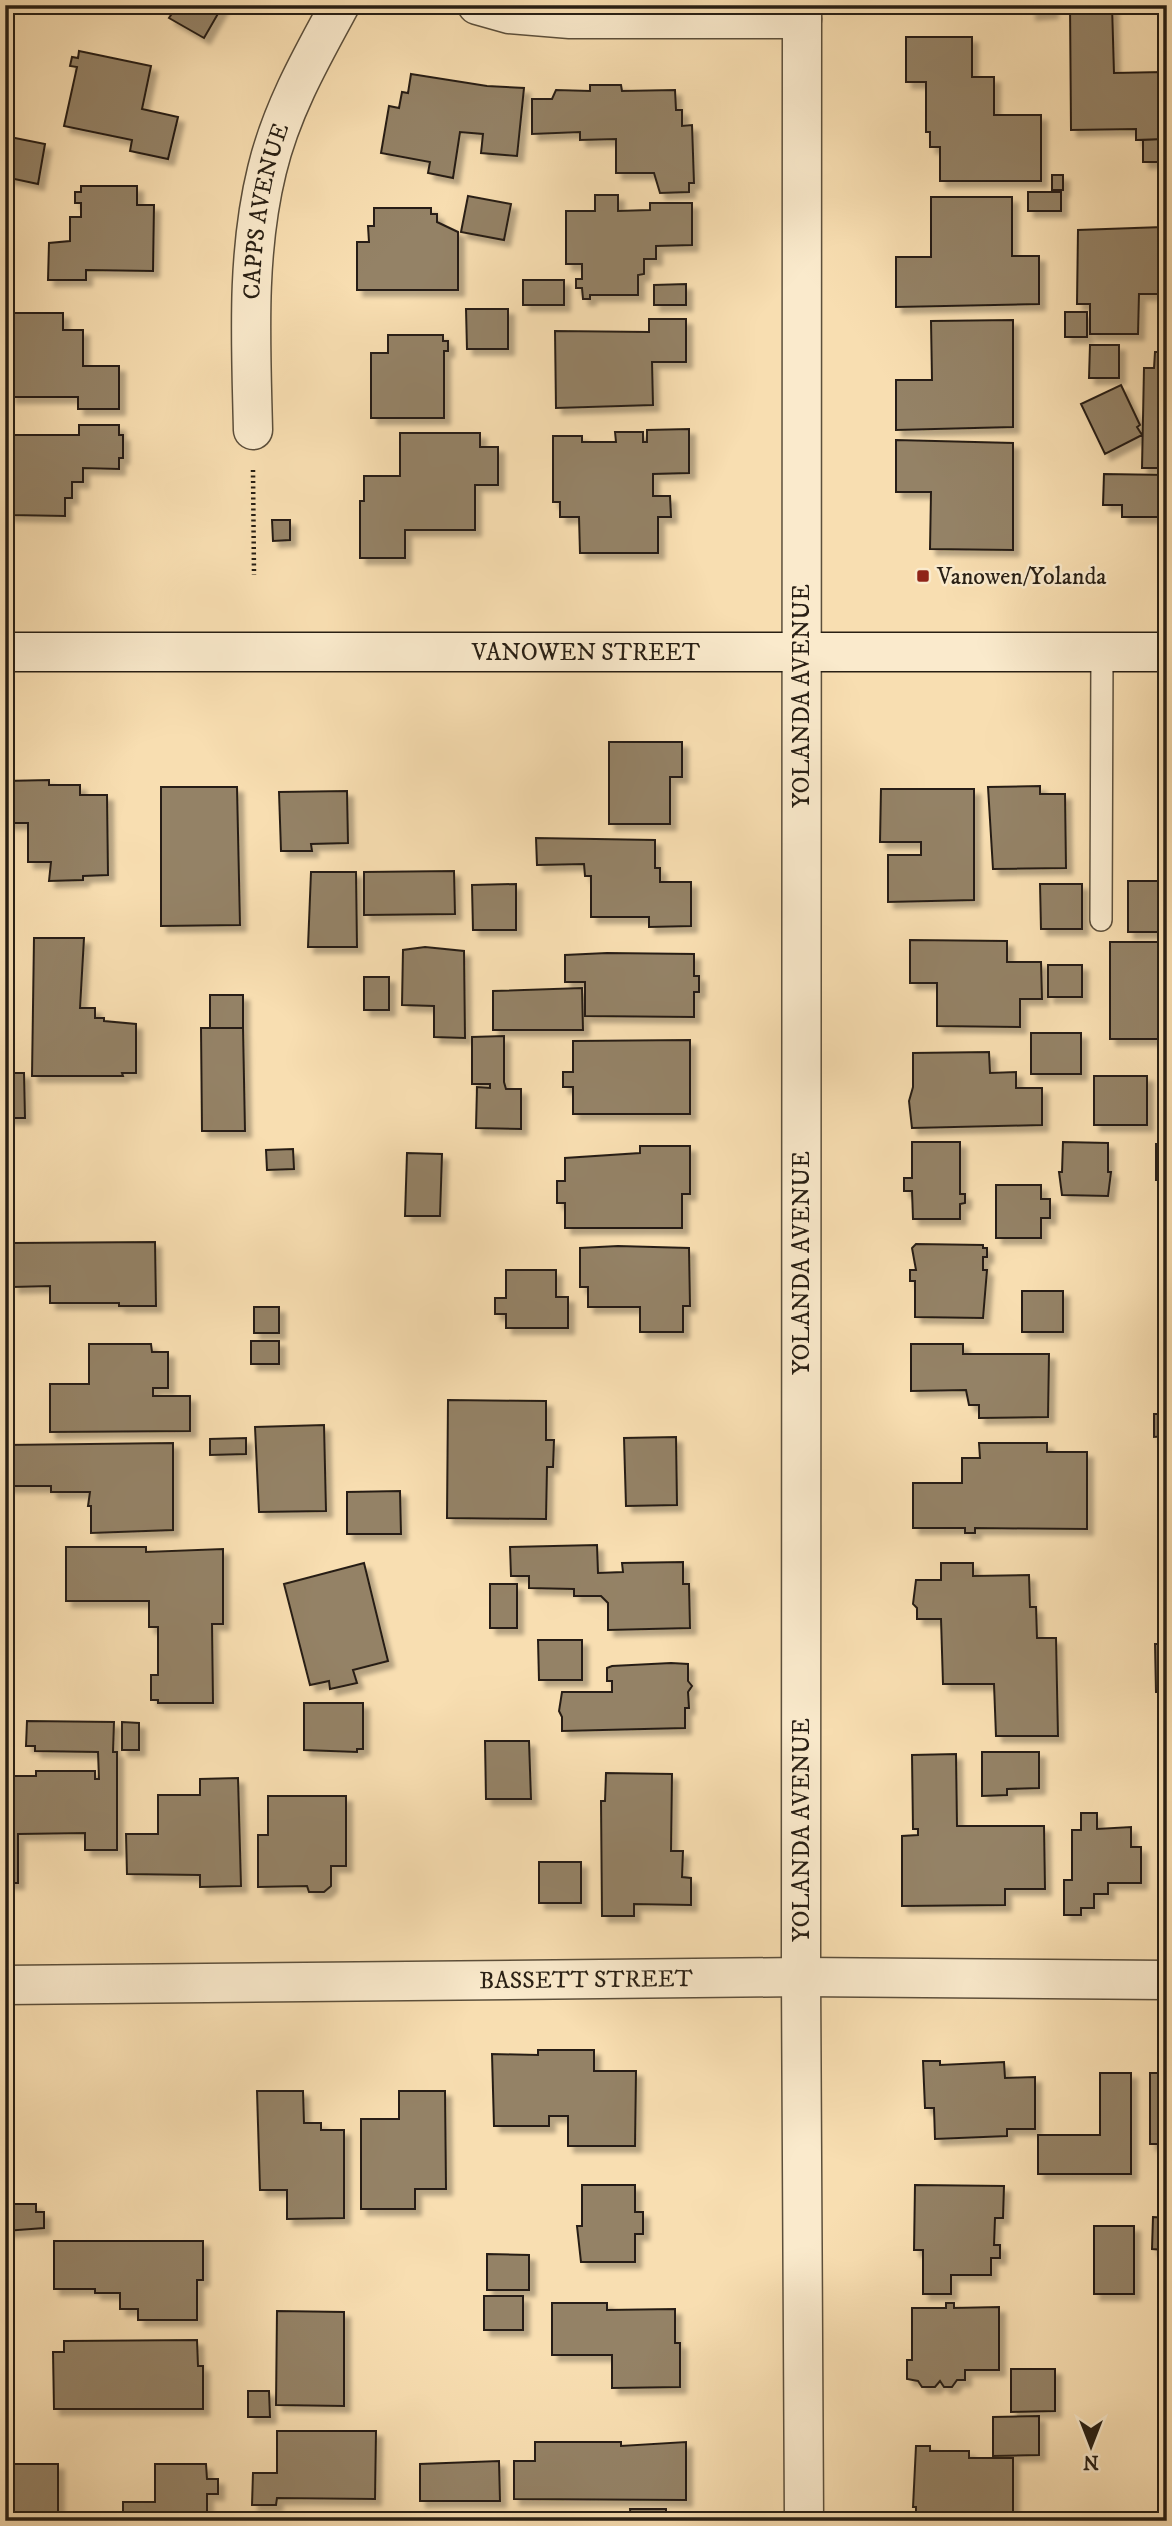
<svg xmlns="http://www.w3.org/2000/svg" width="1172" height="2526" font-family="'IM FELL DW Pica',serif">
<defs>
<filter id="shadow"><feDropShadow dx="6" dy="6" stdDeviation="2" flood-color="#0004"/></filter>
</defs>
<rect width="100%" height="100%" fill="#f8deb1"/>
<filter id="stains"><feTurbulence type="fractalNoise" baseFrequency=".00286" numOctaves="4"/><feColorMatrix values="0 0 0 0 .2 0 0 0 0 .09 0 0 0 0 .02 0 0 0 .5 -.17"/></filter>
<radialGradient id="worn" r=".72"><stop offset=".6" stop-color="#630" stop-opacity="0"/><stop offset="1" stop-color="#630" stop-opacity=".3"/></radialGradient>
<path fill="#948266" stroke="#281f14" stroke-width="2" filter="url(#shadow)" d="M 161,5 L 223,5 L 204,38 L 169,18 L 173,12 Z
M 1030,5 L 1051,5 L 1052,12 L 1030,14 Z
M 1070,5 L 1112,5 L 1114,73 L 1162,72 L 1163,139 L 1136,140 L 1136,129 L 1071,130 Z
M 906,37 L 972,37 L 972,77 L 994,77 L 994,115 L 1041,115 L 1041,181 L 940,181 L 940,147 L 930,147 L 930,132 L 926,132 L 926,82 L 906,82 Z
M 79,51 L 151,66 L 142,109 L 178,117 L 168,159 L 130,151 L 132,140 L 64,126 L 77,67 L 70,66 L 72,57 L 78,58 Z
M 411,74 L 487,86 L 524,88 L 517,156 L 481,153 L 483,134 L 460,132 L 453,178 L 428,173 L 430,162 L 381,153 L 389,106 L 399,108 L 402,92 L 408,93 Z
M 590,85 L 621,85 L 622,91 L 675,90 L 676,110 L 682,110 L 682,126 L 692,125 L 694,183 L 689,183 L 689,192 L 660,193 L 654,173 L 616,173 L 616,139 L 580,140 L 580,132 L 532,134 L 532,99 L 552,99 L 556,90 L 590,91 Z
M 5,136 L 45,144 L 38,184 L 5,177 Z
M 1163,139 L 1164,162 L 1143,162 L 1143,140 Z
M 1052,175 L 1063,175 L 1063,190 L 1052,190 Z
M 81,186 L 137,186 L 137,205 L 154,205 L 153,271 L 86,270 L 86,280 L 48,280 L 49,243 L 70,241 L 70,217 L 81,217 L 81,203 L 75,203 L 75,192 L 81,192 Z
M 1028,192 L 1061,192 L 1061,211 L 1028,211 Z
M 595,195 L 618,195 L 618,211 L 650,210 L 650,203 L 692,203 L 692,245 L 656,246 L 656,259 L 644,259 L 644,274 L 638,275 L 638,295 L 590,295 L 590,299 L 583,299 L 582,288 L 576,288 L 576,279 L 582,279 L 582,264 L 566,264 L 566,211 L 595,211 Z
M 468,196 L 511,204 L 504,240 L 461,232 Z
M 931,197 L 1012,197 L 1012,256 L 1039,256 L 1039,304 L 896,307 L 896,257 L 931,257 Z
M 374,208 L 431,208 L 431,214 L 437,214 L 437,222 L 458,232 L 458,290 L 357,290 L 357,242 L 369,242 L 368,226 L 374,226 Z
M 1163,211 L 1167,211 L 1167,286 L 1161,286 L 1161,294 L 1139,294 L 1138,334 L 1090,334 L 1090,304 L 1077,304 L 1078,230 L 1163,227 Z
M 523,280 L 564,280 L 564,305 L 523,305 Z
M 686,284 L 686,305 L 654,305 L 654,285 Z
M 466,309 L 508,309 L 508,349 L 467,349 Z
M 1065,312 L 1087,312 L 1087,337 L 1065,337 Z
M 10,313 L 63,313 L 63,330 L 83,330 L 83,366 L 119,366 L 119,409 L 78,409 L 78,397 L 10,397 Z
M 649,319 L 686,319 L 686,362 L 652,362 L 653,405 L 556,408 L 555,331 L 649,332 Z
M 1013,320 L 1013,427 L 896,430 L 896,380 L 932,380 L 931,321 Z
M 388,335 L 443,335 L 443,341 L 448,341 L 448,351 L 444,351 L 444,418 L 371,418 L 371,353 L 388,353 Z
M 1090,345 L 1119,345 L 1119,378 L 1089,378 Z
M 1155,352 L 1167,352 L 1167,468 L 1142,468 L 1144,368 L 1154,368 Z
M 1121,385 L 1140,425 L 1137,427 L 1142,435 L 1105,454 L 1081,404 Z
M 79,425 L 119,425 L 119,435 L 123,435 L 123,458 L 119,458 L 119,469 L 83,468 L 83,482 L 72,482 L 72,498 L 65,498 L 65,516 L 10,515 L 5,512 L 5,501 L 10,501 L 10,435 L 79,435 Z
M 689,429 L 689,473 L 653,474 L 653,496 L 670,496 L 671,517 L 658,517 L 658,553 L 580,553 L 579,517 L 560,517 L 560,502 L 553,502 L 553,436 L 582,436 L 582,442 L 616,442 L 615,432 L 643,432 L 643,442 L 647,442 L 647,430 Z
M 400,433 L 480,433 L 480,447 L 498,447 L 498,485 L 475,485 L 475,530 L 405,530 L 405,558 L 360,558 L 360,501 L 364,501 L 364,476 L 400,476 Z
M 896,440 L 1013,443 L 1013,550 L 930,549 L 931,492 L 896,492 Z
M 1104,474 L 1167,475 L 1167,517 L 1122,517 L 1122,505 L 1103,505 Z
M 272,520 L 290,520 L 290,540 L 273,541 Z
M 609,742 L 682,742 L 682,777 L 670,777 L 670,824 L 609,824 Z
M 49,780 L 49,785 L 80,785 L 80,795 L 107,795 L 108,875 L 83,876 L 83,880 L 49,881 L 51,862 L 28,862 L 28,823 L 5,823 L 5,781 Z
M 1040,786 L 1040,794 L 1065,794 L 1066,868 L 993,869 L 988,787 Z
M 161,787 L 237,787 L 240,925 L 161,926 Z
M 881,789 L 974,789 L 974,900 L 888,902 L 888,855 L 921,855 L 921,842 L 880,842 Z
M 347,791 L 348,843 L 311,844 L 312,851 L 281,851 L 279,792 Z
M 536,838 L 655,840 L 655,868 L 660,868 L 660,882 L 691,882 L 691,926 L 649,927 L 649,917 L 591,917 L 591,876 L 585,876 L 584,864 L 537,865 Z
M 454,871 L 455,914 L 364,915 L 364,872 Z
M 311,872 L 356,872 L 357,947 L 308,947 Z
M 1128,881 L 1167,881 L 1167,932 L 1128,932 Z
M 516,884 L 516,930 L 473,930 L 472,885 Z
M 1040,884 L 1082,884 L 1082,929 L 1041,929 Z
M 34,938 L 84,938 L 80,1008 L 95,1008 L 95,1018 L 104,1018 L 104,1021 L 136,1024 L 136,1073 L 122,1073 L 123,1076 L 32,1076 Z
M 910,940 L 1007,941 L 1007,962 L 1041,962 L 1042,999 L 1020,999 L 1020,1027 L 937,1026 L 937,983 L 910,983 Z
M 1110,942 L 1167,942 L 1167,1039 L 1110,1039 Z
M 425,947 L 464,951 L 465,1038 L 434,1037 L 434,1006 L 402,1005 L 403,950 Z
M 607,953 L 694,954 L 694,976 L 699,976 L 699,992 L 694,992 L 694,1017 L 585,1016 L 585,982 L 565,982 L 565,955 Z
M 1048,965 L 1082,965 L 1082,997 L 1048,997 Z
M 364,977 L 389,977 L 389,1010 L 364,1010 Z
M 582,988 L 583,1030 L 493,1030 L 493,991 Z
M 210,995 L 243,995 L 243,1028 L 210,1028 Z
M 201,1028 L 243,1028 L 245,1131 L 202,1131 Z
M 1031,1033 L 1081,1033 L 1081,1074 L 1031,1074 Z
M 504,1036 L 504,1082 L 506,1089 L 521,1089 L 521,1129 L 476,1128 L 477,1087 L 490,1088 L 490,1084 L 472,1084 L 472,1037 Z
M 690,1040 L 690,1114 L 573,1114 L 573,1087 L 563,1087 L 563,1072 L 573,1072 L 573,1041 Z
M 989,1052 L 990,1073 L 1016,1072 L 1016,1088 L 1042,1088 L 1042,1125 L 912,1128 L 909,1101 L 913,1087 L 913,1053 Z
M 5,1073 L 24,1073 L 25,1118 L 6,1118 Z
M 1094,1076 L 1147,1076 L 1147,1125 L 1094,1125 Z
M 912,1142 L 960,1142 L 960,1194 L 965,1194 L 965,1203 L 960,1204 L 960,1219 L 913,1219 L 912,1191 L 904,1191 L 904,1178 L 912,1178 Z
M 1063,1142 L 1108,1143 L 1108,1172 L 1111,1172 L 1108,1196 L 1062,1195 L 1059,1172 L 1062,1172 Z
M 1156,1144 L 1167,1144 L 1167,1180 L 1156,1180 Z
M 640,1146 L 690,1146 L 690,1194 L 682,1194 L 682,1228 L 565,1228 L 565,1203 L 557,1203 L 557,1181 L 565,1181 L 565,1158 L 640,1153 Z
M 293,1149 L 294,1169 L 267,1170 L 266,1150 Z
M 407,1153 L 442,1154 L 440,1216 L 405,1216 Z
M 996,1185 L 1041,1185 L 1041,1199 L 1050,1199 L 1050,1218 L 1041,1218 L 1041,1238 L 996,1238 Z
M 155,1242 L 156,1306 L 119,1306 L 119,1303 L 50,1303 L 50,1286 L 13,1287 L 13,1243 Z
M 916,1244 L 983,1245 L 983,1248 L 987,1248 L 987,1257 L 983,1257 L 983,1270 L 987,1270 L 983,1318 L 915,1317 L 915,1281 L 910,1281 L 910,1270 L 916,1270 L 912,1248 Z
M 618,1246 L 689,1248 L 690,1306 L 683,1306 L 683,1332 L 640,1332 L 640,1307 L 588,1307 L 588,1287 L 580,1287 L 580,1248 Z
M 506,1270 L 556,1270 L 556,1297 L 568,1297 L 568,1328 L 506,1328 L 506,1314 L 495,1314 L 495,1298 L 506,1298 Z
M 1022,1291 L 1063,1291 L 1063,1332 L 1022,1332 Z
M 254,1307 L 279,1307 L 279,1333 L 254,1333 Z
M 251,1341 L 279,1341 L 279,1364 L 251,1364 Z
M 89,1344 L 151,1344 L 152,1352 L 168,1352 L 168,1388 L 153,1388 L 153,1396 L 190,1396 L 190,1431 L 50,1432 L 50,1384 L 89,1384 Z
M 911,1344 L 963,1344 L 963,1354 L 1049,1354 L 1048,1417 L 979,1418 L 979,1405 L 969,1405 L 966,1390 L 911,1391 Z
M 448,1400 L 546,1401 L 546,1440 L 554,1440 L 553,1467 L 547,1467 L 546,1519 L 447,1518 Z
M 1154,1414 L 1167,1414 L 1167,1436 L 1154,1437 Z
M 324,1425 L 326,1511 L 259,1512 L 255,1427 Z
M 676,1437 L 677,1505 L 626,1506 L 624,1438 Z
M 246,1438 L 246,1454 L 210,1455 L 210,1439 Z
M 173,1443 L 173,1530 L 91,1533 L 91,1506 L 88,1506 L 90,1492 L 51,1492 L 51,1486 L 5,1486 L 5,1445 Z
M 979,1443 L 1047,1443 L 1047,1452 L 1087,1452 L 1087,1529 L 975,1528 L 975,1533 L 965,1533 L 965,1528 L 913,1528 L 913,1483 L 962,1483 L 962,1458 L 980,1458 Z
M 400,1491 L 401,1534 L 347,1534 L 347,1492 Z
M 597,1545 L 598,1573 L 623,1572 L 622,1563 L 683,1562 L 683,1584 L 689,1584 L 690,1628 L 608,1630 L 608,1603 L 601,1596 L 574,1596 L 574,1589 L 529,1588 L 529,1576 L 511,1576 L 510,1547 Z
M 66,1547 L 146,1547 L 146,1552 L 223,1549 L 223,1624 L 212,1624 L 213,1703 L 158,1703 L 158,1700 L 151,1700 L 151,1675 L 158,1675 L 158,1627 L 149,1627 L 149,1601 L 66,1601 Z
M 364,1563 L 388,1661 L 353,1670 L 357,1683 L 330,1689 L 329,1681 L 310,1685 L 284,1584 Z
M 941,1563 L 973,1563 L 973,1576 L 1029,1575 L 1030,1607 L 1036,1607 L 1037,1638 L 1056,1638 L 1058,1736 L 996,1736 L 994,1684 L 943,1684 L 941,1619 L 917,1619 L 917,1608 L 913,1604 L 916,1580 L 941,1580 Z
M 490,1584 L 517,1584 L 517,1628 L 490,1628 Z
M 538,1640 L 582,1640 L 582,1680 L 539,1680 Z
M 1155,1644 L 1167,1644 L 1167,1692 L 1156,1692 Z
M 671,1663 L 688,1664 L 688,1681 L 692,1686 L 688,1692 L 689,1708 L 685,1708 L 685,1728 L 562,1731 L 562,1717 L 559,1711 L 562,1692 L 612,1692 L 612,1681 L 607,1681 L 607,1668 L 612,1666 Z
M 304,1703 L 363,1703 L 363,1749 L 357,1749 L 357,1752 L 304,1750 Z
M 27,1721 L 114,1722 L 113,1752 L 117,1752 L 117,1850 L 85,1850 L 85,1833 L 18,1834 L 18,1883 L 5,1883 L 5,1776 L 36,1776 L 36,1771 L 95,1771 L 95,1779 L 99,1779 L 98,1752 L 35,1751 L 35,1746 L 26,1746 Z
M 122,1722 L 139,1723 L 139,1750 L 122,1750 Z
M 485,1741 L 529,1741 L 531,1799 L 486,1799 Z
M 982,1752 L 1039,1752 L 1039,1788 L 1007,1789 L 1007,1795 L 982,1796 Z
M 956,1754 L 957,1826 L 1044,1826 L 1045,1889 L 1005,1889 L 1005,1905 L 902,1906 L 902,1836 L 918,1835 L 918,1829 L 913,1829 L 912,1755 Z
M 606,1773 L 672,1774 L 671,1851 L 683,1851 L 682,1877 L 691,1878 L 691,1905 L 634,1904 L 634,1916 L 602,1916 L 601,1801 L 605,1801 Z
M 238,1778 L 241,1886 L 200,1887 L 200,1875 L 127,1874 L 126,1834 L 158,1834 L 158,1795 L 200,1795 L 200,1779 Z
M 268,1796 L 346,1796 L 346,1866 L 331,1866 L 331,1886 L 324,1892 L 309,1892 L 307,1886 L 258,1887 L 258,1835 L 268,1835 Z
M 1081,1813 L 1097,1813 L 1097,1829 L 1131,1827 L 1131,1847 L 1141,1847 L 1141,1883 L 1108,1883 L 1108,1894 L 1094,1894 L 1094,1908 L 1081,1908 L 1081,1915 L 1064,1915 L 1064,1880 L 1072,1880 L 1072,1830 L 1081,1830 Z
M 539,1862 L 581,1862 L 581,1903 L 539,1903 Z
M 538,2050 L 594,2050 L 594,2071 L 636,2071 L 635,2146 L 568,2146 L 568,2116 L 549,2116 L 549,2126 L 494,2126 L 492,2054 L 538,2055 Z
M 923,2061 L 940,2061 L 940,2065 L 1004,2062 L 1005,2078 L 1035,2077 L 1035,2129 L 1007,2129 L 1007,2136 L 935,2139 L 934,2108 L 925,2108 Z
M 1100,2073 L 1131,2073 L 1131,2174 L 1038,2174 L 1038,2135 L 1100,2135 Z
M 1150,2073 L 1167,2073 L 1167,2144 L 1150,2144 Z
M 257,2091 L 303,2091 L 304,2123 L 321,2123 L 321,2130 L 344,2130 L 344,2218 L 287,2219 L 287,2190 L 260,2190 Z
M 399,2091 L 445,2091 L 446,2189 L 415,2189 L 415,2209 L 361,2209 L 361,2119 L 399,2119 Z
M 582,2185 L 635,2185 L 635,2212 L 643,2212 L 643,2234 L 635,2234 L 635,2262 L 581,2262 L 577,2226 L 582,2226 Z
M 915,2185 L 1004,2186 L 1003,2218 L 995,2218 L 994,2245 L 1000,2245 L 1000,2258 L 991,2258 L 991,2275 L 951,2275 L 951,2294 L 923,2294 L 923,2250 L 914,2250 Z
M 5,2204 L 36,2204 L 36,2212 L 44,2212 L 44,2228 L 5,2231 Z
M 1153,2217 L 1167,2218 L 1167,2257 L 1165,2250 L 1152,2249 Z
M 1094,2226 L 1134,2226 L 1134,2294 L 1094,2294 Z
M 54,2241 L 203,2241 L 203,2280 L 197,2280 L 197,2320 L 138,2320 L 138,2309 L 120,2309 L 120,2293 L 95,2293 L 95,2289 L 54,2289 Z
M 487,2254 L 529,2255 L 529,2290 L 487,2290 Z
M 484,2296 L 523,2296 L 523,2330 L 484,2330 Z
M 552,2303 L 607,2303 L 607,2310 L 675,2309 L 675,2343 L 680,2343 L 680,2387 L 612,2388 L 612,2355 L 552,2355 Z
M 946,2303 L 954,2303 L 954,2308 L 999,2307 L 999,2370 L 965,2370 L 965,2380 L 957,2380 L 952,2387 L 944,2387 L 940,2381 L 935,2387 L 922,2387 L 918,2381 L 907,2379 L 907,2360 L 912,2360 L 912,2308 L 946,2308 Z
M 277,2311 L 344,2312 L 344,2406 L 276,2405 Z
M 197,2340 L 198,2366 L 203,2366 L 203,2409 L 54,2409 L 53,2352 L 64,2352 L 64,2341 Z
M 1011,2369 L 1055,2369 L 1055,2411 L 1011,2412 Z
M 248,2391 L 269,2391 L 270,2417 L 248,2417 Z
M 1039,2416 L 1039,2455 L 993,2456 L 993,2417 Z
M 277,2431 L 376,2431 L 375,2499 L 277,2498 L 276,2505 L 252,2505 L 253,2473 L 277,2473 Z
M 535,2442 L 621,2442 L 621,2446 L 686,2442 L 686,2500 L 514,2499 L 514,2461 L 535,2461 Z
M 916,2446 L 930,2446 L 930,2451 L 969,2451 L 969,2458 L 1013,2458 L 1013,2521 L 916,2521 L 916,2507 L 913,2507 Z
M 499,2461 L 500,2501 L 420,2501 L 420,2464 Z
M 7,2464 L 58,2464 L 58,2521 L 5,2521 Z
M 155,2464 L 206,2464 L 207,2479 L 218,2479 L 218,2494 L 207,2494 L 207,2521 L 123,2521 L 123,2502 L 155,2502 Z
M 630,2509 L 666,2509 L 666,2521 L 631,2521 Z
M 277,2517 L 379,2518 L 379,2521 L 277,2521 Z"/>
<g fill="none" stroke-linecap="round" stroke-linejoin="round">
<g stroke="#5c4f3b" stroke-width="24">
<path id="service" d="M 1101,920 L 1102,652"/>
</g>
<g stroke="#5c4f3b" stroke-width="41">
<g id="minor">
<path d="M 477,5 L 509,14 L 570,19 L 802,19"/>
<path id="s1" d="M 253,430 C 251,344 246,255 267,170 C 281,111 311,58 340,5"/>
<path id="s2" d="M 5,1985 L 801,1977 L 1167,1980"/>
</g>
</g>
<g stroke="#5c4f3b" stroke-width="41">
<path id="tertiary" d="M 802,5 L 801,1977 L 804,2521"/>
</g>
<g stroke="#281f14" stroke-width="41">
<g id="secondary">
<path id="s3" d="M 5,652 L 1167,652"/>
</g>
</g>
<path stroke="#281f14" stroke-width="4.5" stroke-dasharray="2 3.5" stroke-linecap="butt" d="M 253,470 L 254,575"/>
<use href="#service" stroke="#faeacc" stroke-width="21"/>
<use href="#minor" stroke="#faeacc" stroke-width="38"/>
<use href="#tertiary" stroke="#faeacc" stroke-width="38"/>
<use href="#secondary" stroke="#faeacc" stroke-width="38"/>
</g>
<rect fill="#8f2418" stroke="#faeacc" stroke-width="2.5" x="916" y="569" width="14" height="14" rx="3.5"/>
<g text-anchor="middle" stroke-width="5" stroke-linejoin="round" paint-order="stroke">
<g font-size="24" fill="#281f14" stroke="#faeacc">
<text dy="8" stroke="none"><textPath href="#s1" startOffset="220">CAPPS AVENUE</textPath></text>
<text dy="8" stroke="none"><textPath href="#s3" startOffset="581">VANOWEN STREET</textPath></text>
<text transform="translate(801 696) rotate(-90)" y="8">YOLANDA AVENUE</text>
<text transform="translate(801 1263) rotate(-90)" y="8">YOLANDA AVENUE</text>
<text transform="translate(801 1830) rotate(-90)" y="8">YOLANDA AVENUE</text>
<text dy="8" stroke="none"><textPath href="#s2" startOffset="581">BASSETT STREET</textPath></text>
</g>
<g font-size="24" fill="#281f14" stroke="#faeacc" text-anchor="start">
<text x="937" y="584">Vanowen/Yolanda</text>
</g>
</g>
<rect width="1172" height="2526" fill="none" stroke="#f8deb1" stroke-width="28"/>
<rect x="7" y="7" width="1158" height="2512" fill="none" stroke="#281f14" stroke-width="3.5"/>
<rect x="14" y="14" width="1144" height="2498" fill="none" stroke="#281f14" stroke-width="2"/>
<g transform="translate(1091 2446) rotate(180)" stroke="#faeacc" stroke-width="5" paint-order="stroke">
<path d="M0-5L12 26L0 18L-12 26Z" fill="#281f14"/>
<text y="-10" font-size="19" font-weight="bold" text-anchor="middle" fill="#281f14">N</text>
</g>
<rect width="100%" height="100%" filter="url(#stains)"/>
<rect width="100%" height="100%" fill="url(#worn)"/>
</svg>
